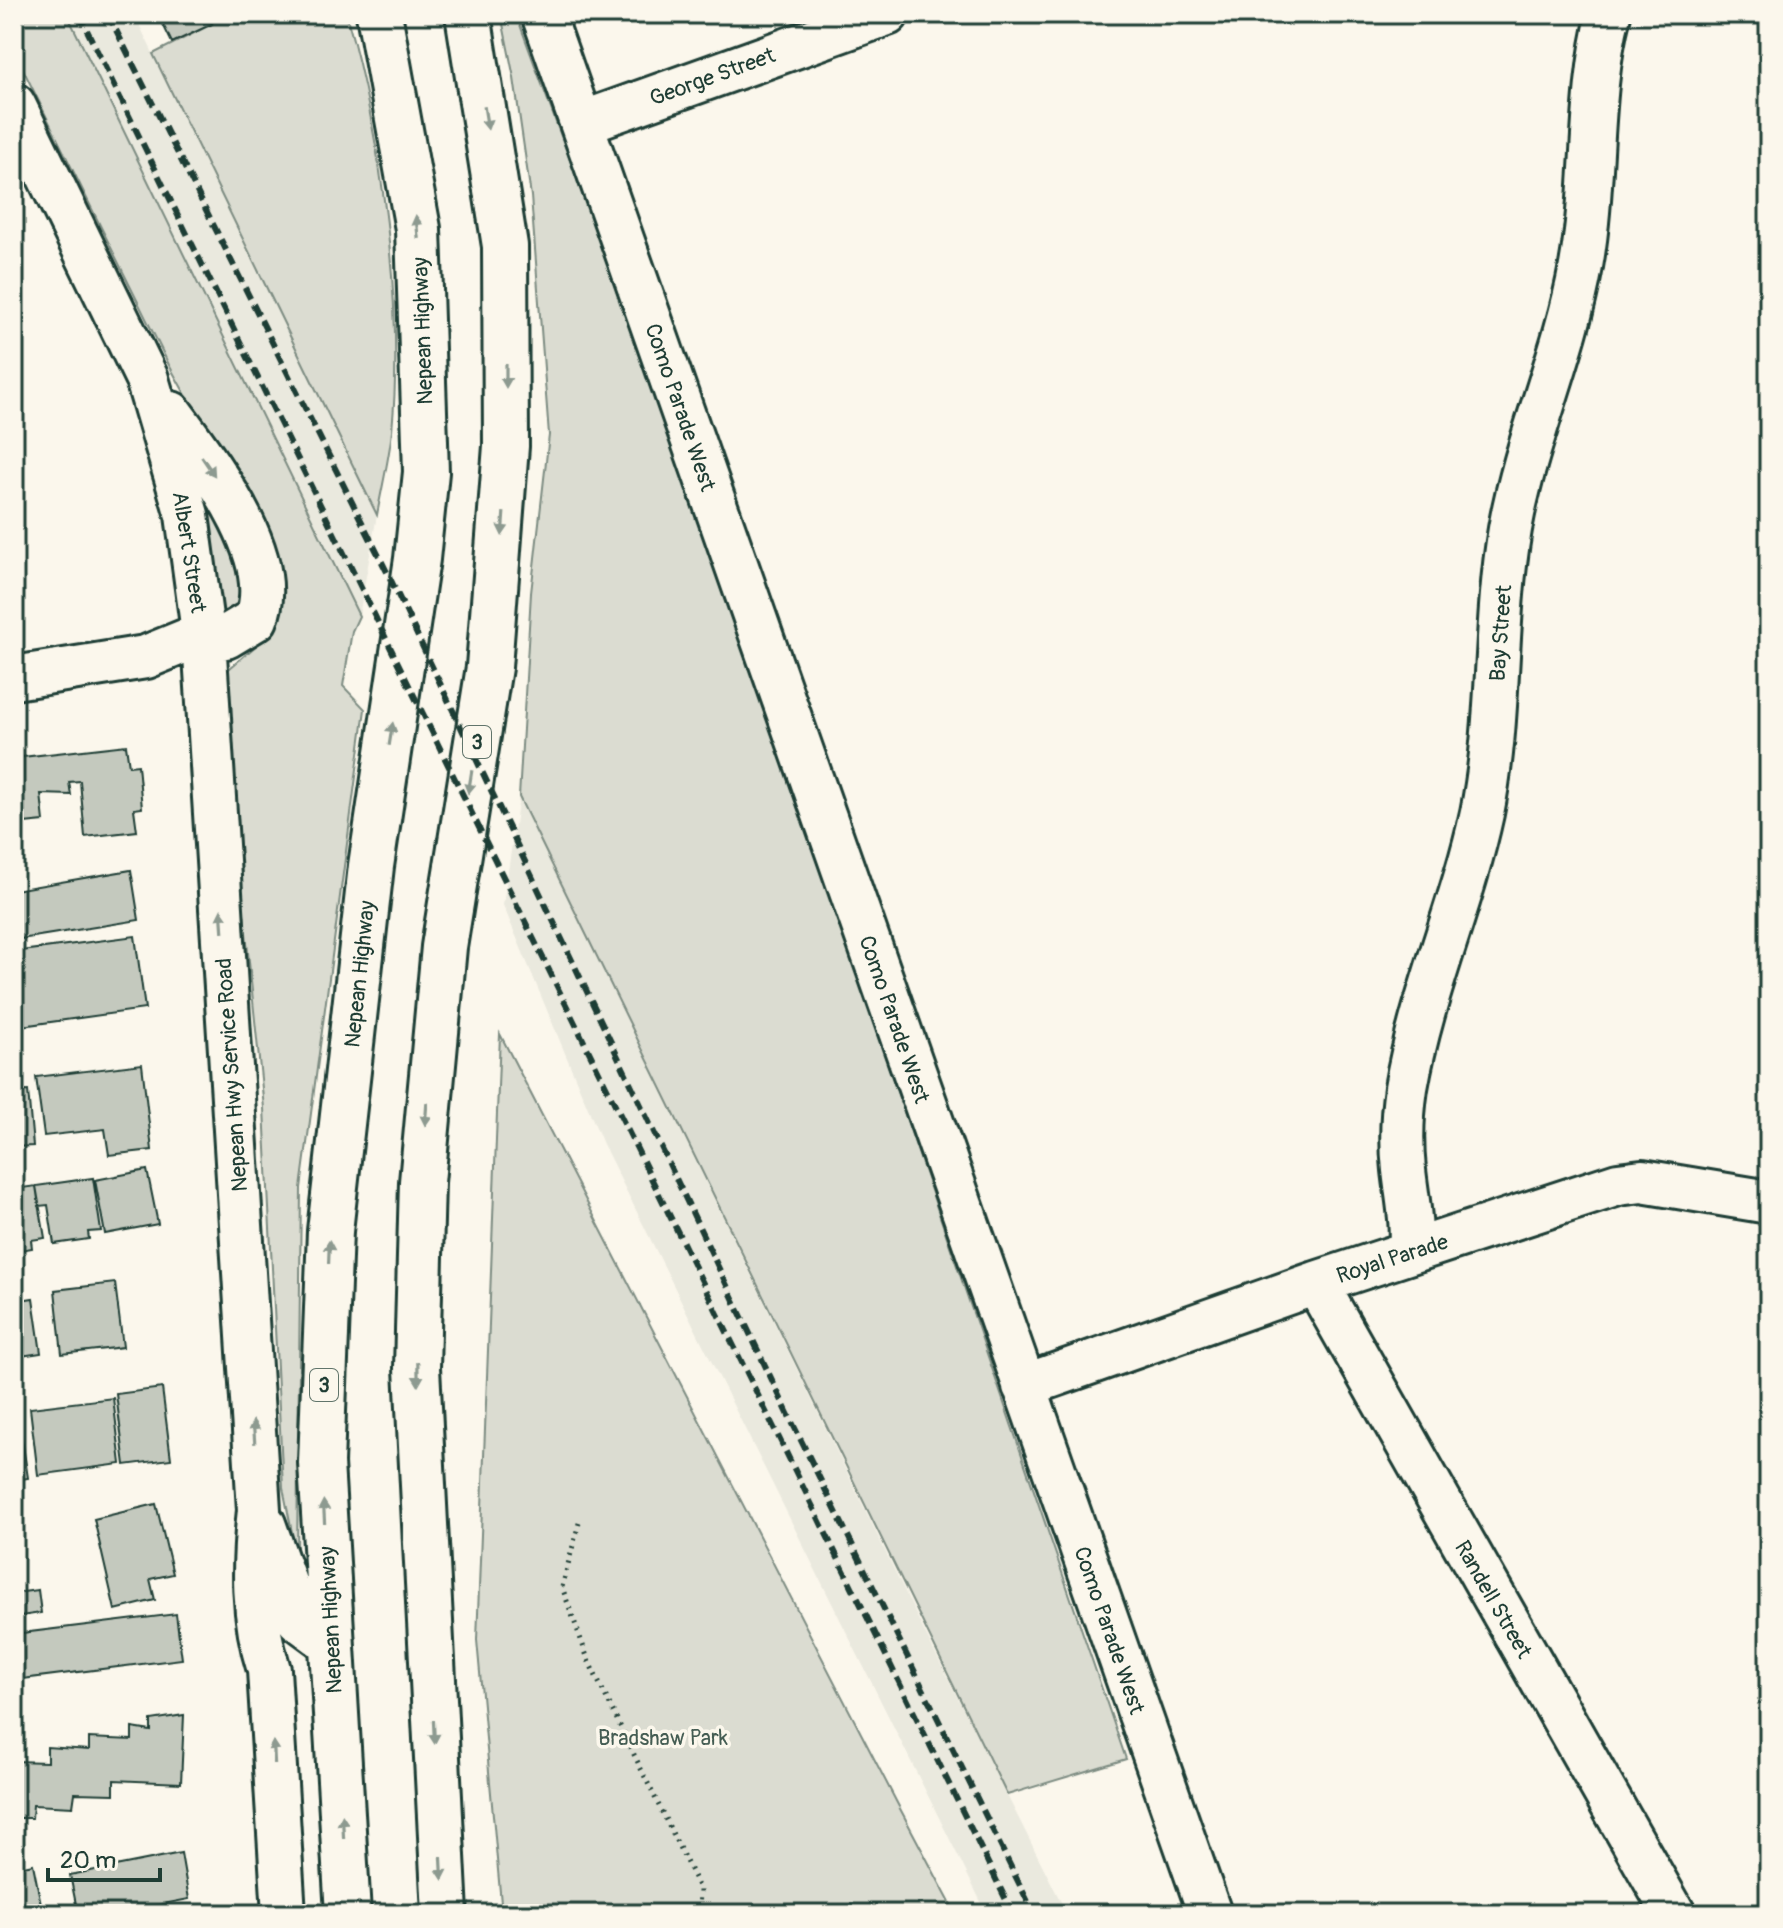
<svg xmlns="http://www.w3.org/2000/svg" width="1783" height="1928" font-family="Pangolin,sans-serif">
<rect width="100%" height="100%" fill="#fbf7ec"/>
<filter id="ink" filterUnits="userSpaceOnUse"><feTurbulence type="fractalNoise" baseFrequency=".0125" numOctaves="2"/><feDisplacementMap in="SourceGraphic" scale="16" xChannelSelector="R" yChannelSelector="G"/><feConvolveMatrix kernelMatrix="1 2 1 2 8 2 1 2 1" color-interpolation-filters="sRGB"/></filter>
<g filter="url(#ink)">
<path fill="#eae9de" d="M 67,14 L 134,14 L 377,515 L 359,616 Z
M 519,797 L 926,1635 L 1067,1914 L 987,1914 L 603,1144 L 503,905 Z"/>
<path fill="#dbdcd1" stroke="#7d8c82" stroke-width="2" d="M 14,14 L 67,14 L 359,616 L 352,631 L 343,686 L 365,709 L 301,1188 L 297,1557 L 283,1488 L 264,1108 L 224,718 L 223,674 L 264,639 L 279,598 L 208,435 L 169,365 L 14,51 Z
M 218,14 L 346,14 C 381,136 404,304 392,431 C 389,459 382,487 377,515 L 153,54 L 212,24 Z
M 501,14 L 516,14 L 683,467 L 1126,1759 L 1007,1795 L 519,797 L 531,593 L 549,435 L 531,196 L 514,78 Z
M 198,489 L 220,501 L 245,597 L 225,624 L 216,609 L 212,534 Z
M 500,1034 L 897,1803 L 956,1914 L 502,1914 L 477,1640 Z"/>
<path fill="#c4c9be" stroke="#1f3d34" stroke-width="2" d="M 158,14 L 207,14 L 212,24 L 172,43 Z
M 126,745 L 129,766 L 138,765 L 142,808 L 134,809 L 137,831 L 85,837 L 80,781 L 69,782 L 71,795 L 41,794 L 44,821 L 14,824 L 14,758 Z
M 131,870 L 139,920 L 14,940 L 14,890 Z
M 135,936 L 145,1009 L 14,1027 L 14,952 Z
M 142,1064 L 152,1150 L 109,1155 L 105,1129 L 44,1136 L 36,1077 Z
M 28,1091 L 33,1146 L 14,1147 L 14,1092 Z
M 147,1170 L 158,1224 L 105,1234 L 95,1180 Z
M 93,1178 L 101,1231 L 88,1232 L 89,1239 L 54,1244 L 48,1205 L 39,1206 L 36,1186 Z
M 36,1186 L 45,1238 L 31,1240 L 32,1248 L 14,1251 L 14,1189 Z
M 115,1283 L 123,1347 L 62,1354 L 55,1290 Z
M 33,1298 L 41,1353 L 14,1357 L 14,1301 Z
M 162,1388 L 171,1459 L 125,1465 L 116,1394 Z
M 113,1398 L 121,1464 L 38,1475 L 30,1408 Z
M 18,1413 L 28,1478 L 14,1480 L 14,1414 Z
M 156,1504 L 173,1574 L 150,1579 L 155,1600 L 115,1610 L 94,1519 Z
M 14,1580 L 16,1593 L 38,1590 L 41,1613 L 14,1617 Z
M 176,1614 L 182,1659 L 14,1680 L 14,1634 Z
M 184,1715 L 181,1783 L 114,1780 L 114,1794 L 75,1793 L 73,1807 L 33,1805 L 32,1818 L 14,1818 L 14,1761 L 47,1762 L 47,1747 L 89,1750 L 89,1738 L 132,1740 L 132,1728 L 151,1731 L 151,1720 Z
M 181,1853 L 189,1899 L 113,1914 L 78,1914 L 70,1875 Z
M 33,1864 L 43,1914 L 14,1914 L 14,1868 Z"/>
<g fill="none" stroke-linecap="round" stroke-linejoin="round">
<g stroke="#1f3d34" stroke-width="48">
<path id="minor" d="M 543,14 L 1210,1914
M 14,105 L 147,379 L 187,515 L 204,639 L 259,1510 C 253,1565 252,1617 269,1670 L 284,1914
M 582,123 L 887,14
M 14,678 L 146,657 L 190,639 L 226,637 L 256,619 C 282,557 205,460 171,413
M 1410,1252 C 1413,1224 1407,1198 1404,1170 C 1401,1143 1402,1115 1406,1088 C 1422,994 1462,906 1482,813 C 1501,719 1494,623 1510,529 C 1526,439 1565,355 1581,266 C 1596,183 1588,95 1609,14
M 1316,1283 L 1674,1914
M 1024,1386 L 1316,1283 L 1618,1184 L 1642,1181 L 1769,1202
M 264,1524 L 298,1619 L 332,1644"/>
</g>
<g stroke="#1f3d34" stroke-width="50">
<path id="highway" d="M 348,1914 L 321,1463 L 330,1231 L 371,866 L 417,559 L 426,472 L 418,229 L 379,14
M 445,1914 L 417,1368 L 422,1182 L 444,947 L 489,667 L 506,446 L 505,246 L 468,14"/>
</g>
<path stroke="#1f3d34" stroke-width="5" stroke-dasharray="2 6" stroke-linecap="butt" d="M 579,1523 L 562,1587 L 589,1662 L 700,1890 L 699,1914"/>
<use href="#minor" stroke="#fbf7ec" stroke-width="42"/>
<use href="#highway" stroke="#fbf7ec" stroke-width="44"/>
<path stroke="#1f3d34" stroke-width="6" stroke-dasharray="12 6" stroke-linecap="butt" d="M 79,14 L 1013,1914
M 108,14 L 387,572 L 792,1422 L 1034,1914"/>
</g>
<defs><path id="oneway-solid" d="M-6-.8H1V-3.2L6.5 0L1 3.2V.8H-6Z" transform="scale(2)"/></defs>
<g fill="#8d9a90">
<use href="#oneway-solid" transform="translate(486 118) rotate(81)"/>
<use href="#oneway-solid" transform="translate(417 227) rotate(-96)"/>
<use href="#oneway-solid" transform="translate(506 376) rotate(90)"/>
<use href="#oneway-solid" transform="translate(208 466) rotate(56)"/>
<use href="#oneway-solid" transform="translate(503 524) rotate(94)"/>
<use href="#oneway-solid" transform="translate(391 734) rotate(-81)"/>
<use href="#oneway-solid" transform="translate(470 782) rotate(99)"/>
<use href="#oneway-solid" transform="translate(222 921) rotate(-94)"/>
<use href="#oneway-solid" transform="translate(426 1114) rotate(94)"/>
<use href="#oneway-solid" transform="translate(329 1252) rotate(-88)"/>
<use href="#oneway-solid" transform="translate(418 1374) rotate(89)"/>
<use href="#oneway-solid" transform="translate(254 1432) rotate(-94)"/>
<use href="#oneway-solid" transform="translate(324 1512) rotate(-93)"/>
<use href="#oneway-solid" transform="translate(434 1732) rotate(87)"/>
<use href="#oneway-solid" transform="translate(274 1752) rotate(-93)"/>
<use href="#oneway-solid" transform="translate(343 1827) rotate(-93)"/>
<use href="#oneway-solid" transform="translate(442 1868) rotate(87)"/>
</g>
</g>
<g text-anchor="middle" stroke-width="7" stroke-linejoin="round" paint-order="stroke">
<g fill="#fbf7ec" stroke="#61756b" stroke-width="2">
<rect x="463" y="726" width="28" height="32" rx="6"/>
<rect x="310" y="1369" width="28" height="32" rx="6"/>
</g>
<g font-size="20" font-weight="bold" fill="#1f3d34">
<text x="477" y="749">3</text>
<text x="324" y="1392">3</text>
</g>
<g font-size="22" fill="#1f3d34" stroke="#fbf7ec">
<text transform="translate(712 76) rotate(-20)" y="8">George Street</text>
<text transform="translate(422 331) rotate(-92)" y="8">Nepean Highway</text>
<text transform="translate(681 407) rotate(71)" y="8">Como Parade West</text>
<text transform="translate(190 552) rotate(81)" y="8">Albert Street</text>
<text transform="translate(1500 633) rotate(-86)" y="8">Bay Street</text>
<text transform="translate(359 974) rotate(-84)" y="8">Nepean Highway</text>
<text transform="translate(895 1019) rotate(71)" y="8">Como Parade West</text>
<text transform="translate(231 1075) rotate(-94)" y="8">Nepean Hwy Service Road</text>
<text transform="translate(1392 1258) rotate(-18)" y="8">Royal Parade</text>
<text transform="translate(1494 1599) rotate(60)" y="8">Randell Street</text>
<text transform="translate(330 1620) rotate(-93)" y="8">Nepean Highway</text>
<text transform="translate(1110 1630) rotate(71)" y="8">Como Parade West</text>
</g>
<g font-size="22" fill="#455d53" stroke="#fbf7ec">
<text x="663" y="1745">Bradshaw Park</text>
</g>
</g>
<rect width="1783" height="1928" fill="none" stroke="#fbf7ec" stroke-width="48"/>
<rect x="24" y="24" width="1735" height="1880" fill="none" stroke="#1f3d34" stroke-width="3" filter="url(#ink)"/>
<path d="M48 1868v12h112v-12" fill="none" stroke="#1f3d34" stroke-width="4"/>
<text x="60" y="1868" font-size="24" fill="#1f3d34" stroke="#fbf7ec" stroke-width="6" paint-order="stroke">20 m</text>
</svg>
